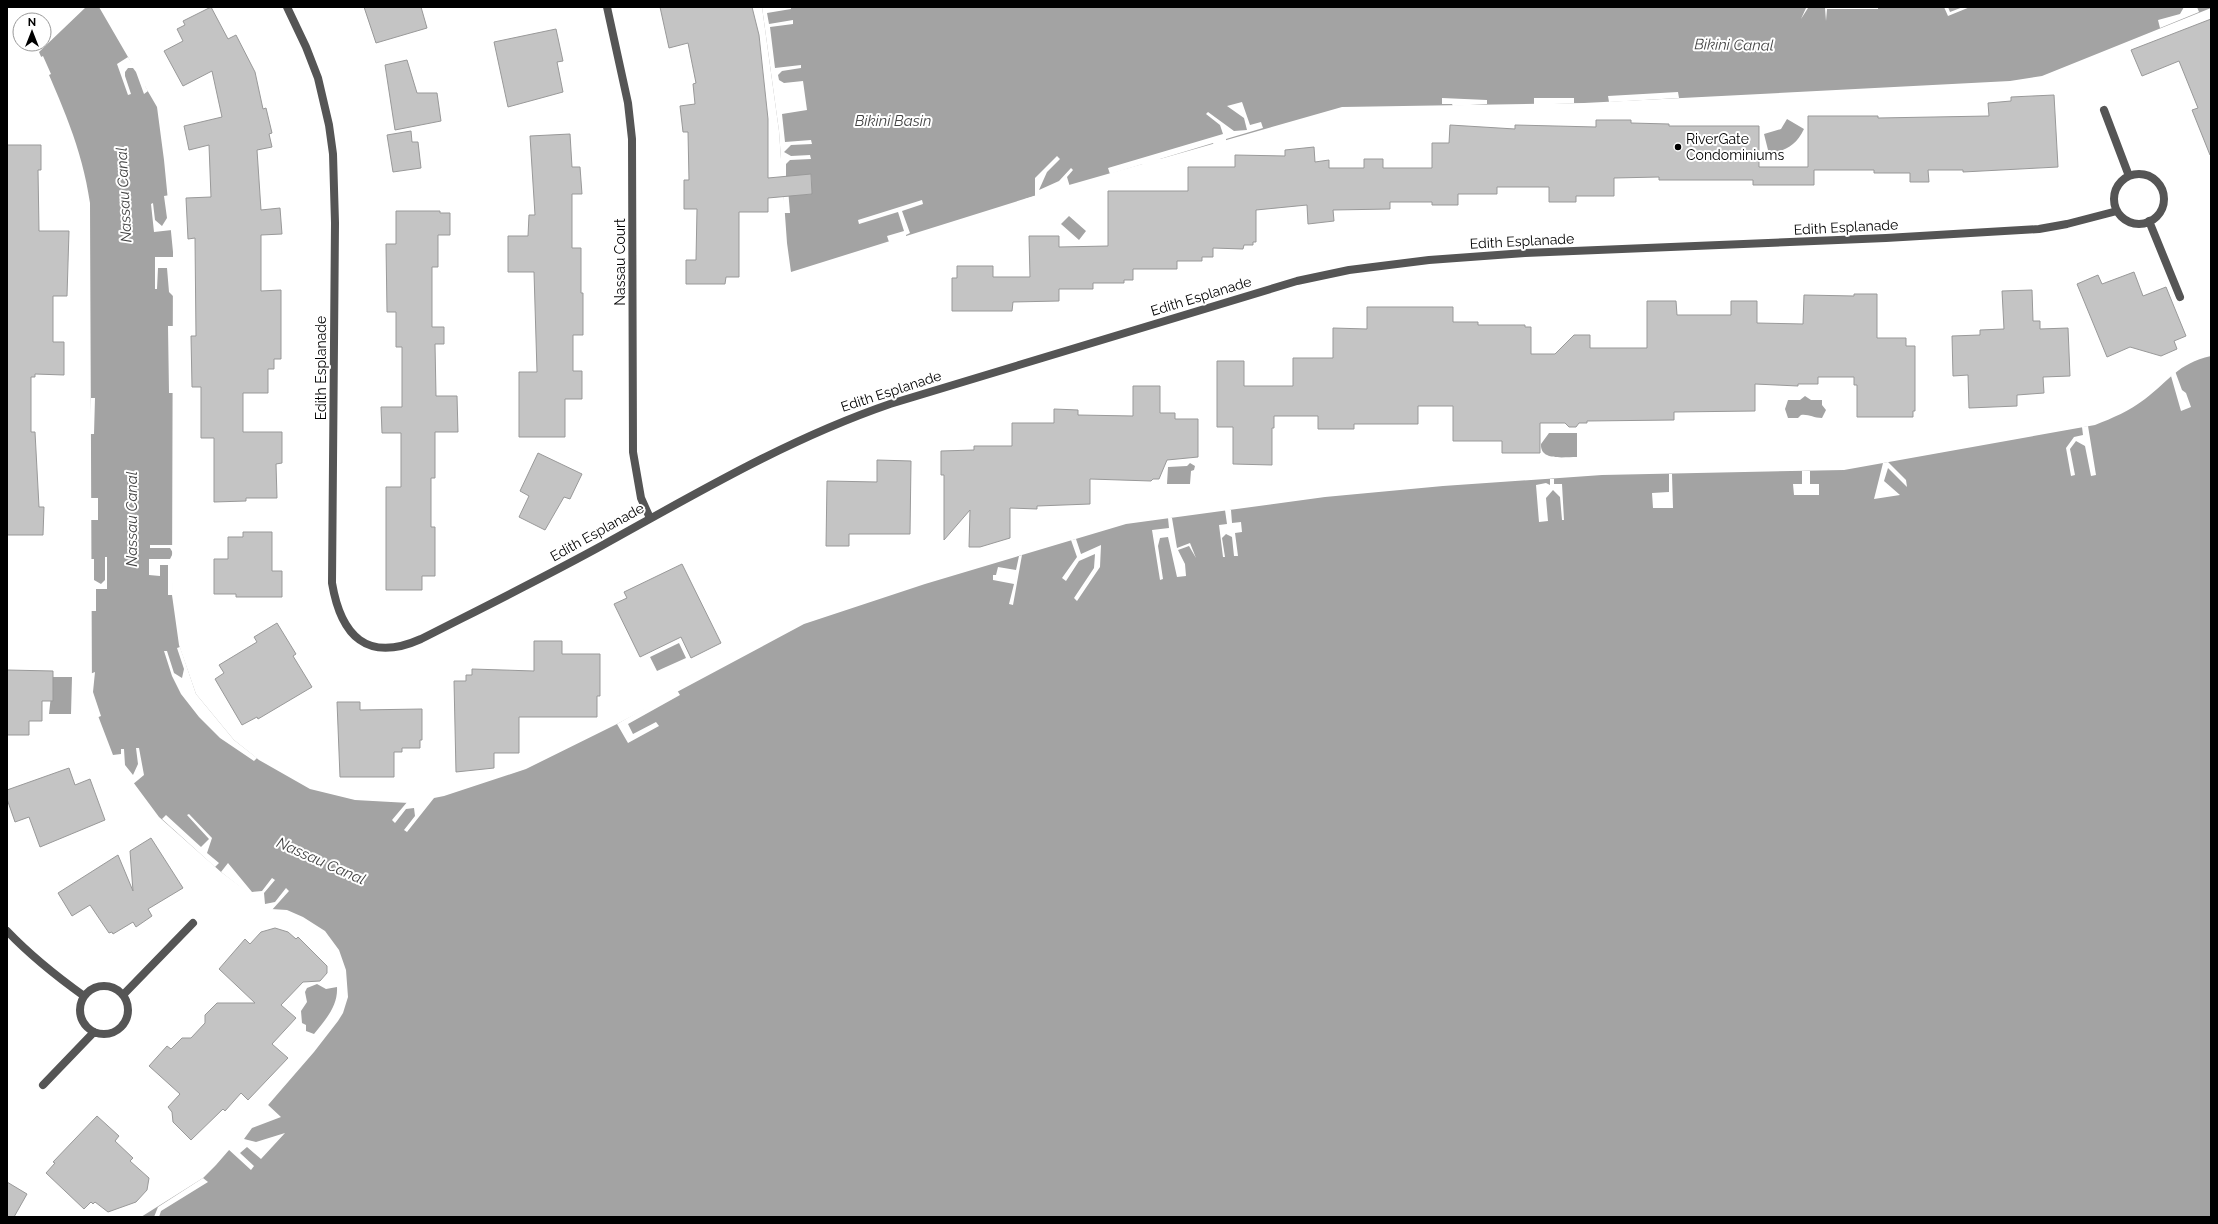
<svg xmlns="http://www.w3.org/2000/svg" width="2218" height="1224" font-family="Raleway,sans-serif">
<rect width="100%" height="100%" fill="#fff"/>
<path fill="#a3a3a3" d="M 86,7 L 99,7 L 157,107 L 164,160 L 173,252 L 172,595 L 179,645 L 196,694 L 234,740 L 259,760 L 310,789 L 355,800 L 409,803 L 444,796 L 526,769 L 617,724 L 804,624 L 925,584 L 1126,524 L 1325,497 L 1443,486 L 1602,475 L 1844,470 L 2095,425 C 2113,418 2129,411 2145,399 C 2170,380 2177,364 2211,356 L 2211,1217 L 141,1217 L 203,1178 L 216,1165 L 314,1052 L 338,1021 L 343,1013 L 348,997 L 346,970 L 339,950 L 325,931 L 303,917 L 287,910 L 271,909 L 221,872 L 159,817 L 113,755 L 92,700 L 90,203 C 82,147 61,103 39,52 Z
M 762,7 L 2211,7 L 2211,8 L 2042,76 L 2010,81 L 1584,103 L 1342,107 L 1069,185 L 791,272 L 787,243 L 779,131 Z
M 1787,119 L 1804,129 C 1796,146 1786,150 1769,154 L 1764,134 L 1781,129 Z
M 1069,216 L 1086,231 L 1079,240 L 1061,224 Z
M 1805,396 L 1811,400 L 1822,400 L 1822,405 L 1826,410 L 1822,418 C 1813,418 1809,414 1801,415 L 1798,418 L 1788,418 L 1785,409 L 1788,400 L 1800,400 Z
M 1549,433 L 1577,433 L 1577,457 C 1562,457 1540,461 1541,444 Z
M 1190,463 L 1195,466 L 1194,470 L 1191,471 L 1190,484 L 1167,484 L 1168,467 L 1187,466 Z
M 679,643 L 686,658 L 657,671 L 650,657 Z
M 53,677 L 72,677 L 71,714 L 49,714 Z
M 317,984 L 326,989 L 337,987 C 338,1006 326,1019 314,1034 L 306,1031 L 306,1025 L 302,1023 L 301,1011 L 307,1002 L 305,992 L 307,988 Z"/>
<path fill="#fff" d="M 762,7 L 791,7 L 791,9 L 767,13 L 769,24 L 793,20 L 793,24 L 770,27 L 775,68 L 801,65 L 801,68 L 782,71 L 778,75 L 779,80 L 784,83 L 803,81 L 807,110 L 782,114 L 785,142 L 811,140 L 812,144 L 791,145 L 784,152 L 791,156 L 810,155 L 811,159 L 790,160 L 786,164 L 786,183 L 811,174 L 812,194 L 796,195 L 788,189 L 790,213 L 784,213 L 783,177 L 781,177 L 779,160 L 781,159 L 779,131 Z
M 1484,7 L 1878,7 L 1878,9 L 1827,9 L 1826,21 L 1825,8 L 1808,8 L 1801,19 L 1806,8 Z
M 1944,7 L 1948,7 L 1950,12 L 1963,7 L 1970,7 L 1948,16 Z
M 2184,7 L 2197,7 L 2199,12 L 2160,28 L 2158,20 L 2180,14 Z
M 43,56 L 51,74 L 47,76 L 39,58 Z
M 128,57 L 147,85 L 145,86 L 148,91 L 144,94 L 136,72 L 133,68 L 128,68 L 125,72 L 125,76 L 131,94 L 128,95 L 117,64 Z
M 1678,92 L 1679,98 L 1609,102 L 1608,96 Z
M 1442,98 L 1487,100 L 1487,104 L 1453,106 L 1452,104 L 1442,104 Z
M 1534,98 L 1574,98 L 1574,103 L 1534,105 Z
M 1242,102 L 1250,125 L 1261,122 L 1263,128 L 1226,139 L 1226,141 L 1214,145 L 1213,143 L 1160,159 L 1160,161 L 1144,166 L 1143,164 L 1110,174 L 1108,168 L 1223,134 L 1220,125 L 1206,114 L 1208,112 L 1234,131 L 1247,130 L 1244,118 L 1227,106 Z
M 1057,156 L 1060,159 L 1047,172 L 1039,190 L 1059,181 L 1071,168 L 1073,170 L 1067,177 L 1070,187 L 1025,201 L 1025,199 L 1035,196 L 1035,178 Z
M 170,195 L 172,230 L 154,232 L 151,204 L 153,203 L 155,220 L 162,226 L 167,218 L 164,196 Z
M 922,200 L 923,204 L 902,211 L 910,233 L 906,235 L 906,237 L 889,242 L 887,236 L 904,231 L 898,212 L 859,224 L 858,220 Z
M 155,257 L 173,257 L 173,276 L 175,277 L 173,296 L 169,292 L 167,268 L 158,268 L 157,289 L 155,289 Z
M 168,326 L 173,326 L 173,351 L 175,351 L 173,393 L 169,393 Z
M 2175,371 L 2182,390 L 2186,393 L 2191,407 L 2181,411 L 2171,376 Z
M 91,398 L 95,398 L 94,434 L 89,434 Z
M 2088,426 L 2096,475 L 2091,476 L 2085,446 L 2076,441 L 2070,449 L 2075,475 L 2071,476 L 2066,448 L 2074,437 L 2083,435 L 2082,427 Z
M 1888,462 L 1906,480 L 1907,487 L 1888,468 L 1884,481 L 1900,495 L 1874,499 L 1883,463 Z
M 89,464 L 91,464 L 91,498 L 98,498 L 98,520 L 91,520 Z
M 1802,471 L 1810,471 L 1810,484 L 1819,484 L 1819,495 L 1794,495 L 1793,484 L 1802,484 Z
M 1669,474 L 1672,474 L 1673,508 L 1653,508 L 1652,493 L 1669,492 Z
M 1550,479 L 1554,479 L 1554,484 L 1562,484 L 1564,520 L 1562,520 L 1560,497 L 1553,490 L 1546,498 L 1548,521 L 1539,522 L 1536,485 L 1546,483 L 1550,485 Z
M 1225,510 L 1231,510 L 1232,523 L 1241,522 L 1242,532 L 1235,533 L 1238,556 L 1234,556 L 1232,537 L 1226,534 L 1222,538 L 1225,557 L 1223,557 L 1219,525 L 1227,524 Z
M 1168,518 L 1172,518 L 1177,548 L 1190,543 L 1196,558 L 1189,546 L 1178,550 L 1185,564 L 1186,576 L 1177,577 L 1168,537 L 1160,538 L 1158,546 L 1163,579 L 1160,580 L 1152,530 L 1169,528 Z
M 1076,539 L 1081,554 L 1101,545 L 1100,567 L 1077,601 L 1074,598 L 1094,568 L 1095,554 L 1079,561 L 1066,581 L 1062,578 L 1077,557 L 1071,540 Z
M 150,545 L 175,545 L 172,595 L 168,595 L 168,565 L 160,565 L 160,576 L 149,575 L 149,559 L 170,559 L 173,553 L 170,548 L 150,548 Z
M 1022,555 L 1013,605 L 1009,604 L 1014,584 L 993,580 L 993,575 L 996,575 L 998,567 L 1016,570 L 1019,556 Z
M 105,557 L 107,557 L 107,589 L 96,589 L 96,611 L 91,611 L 89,610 L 91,559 L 94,559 L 94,580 L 101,584 L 105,580 Z
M 180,647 L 196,694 L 234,740 L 257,758 L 254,761 L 220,738 L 199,717 L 181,694 L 172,676 L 164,651 L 167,651 L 174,673 L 182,678 L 184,669 L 177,648 Z
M 95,672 L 93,692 L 101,716 L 96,718 L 90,700 L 90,674 Z
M 677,690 L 680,695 L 628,724 L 633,734 L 656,722 L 659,726 L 628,743 L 617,724 Z
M 136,748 L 139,748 L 144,775 L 132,785 L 113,758 L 113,755 L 121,754 L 121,749 L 124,749 L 125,765 L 133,775 L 138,764 Z
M 432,797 L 434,798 L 407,832 L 404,830 L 415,816 L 414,808 L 406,809 L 395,823 L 392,820 L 408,801 Z
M 189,814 L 212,838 L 207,853 L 219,863 L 215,867 L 162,819 L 166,815 L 201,847 L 209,839 L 187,815 Z
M 228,863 L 252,892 L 262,891 L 272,878 L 275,880 L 264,893 L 265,904 L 275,902 L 286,888 L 289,891 L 271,911 L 221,872 Z
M 267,1104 L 281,1117 L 252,1128 L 244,1139 L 256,1142 L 285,1133 L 261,1159 L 247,1147 L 240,1153 L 254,1166 L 251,1170 L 228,1149 Z
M 203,1178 L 208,1182 L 161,1211 L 159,1217 L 154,1217 L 158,1207 Z"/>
<path fill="#c4c4c4" stroke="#999" d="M 211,7 L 228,39 L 236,35 L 255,72 L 263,109 L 266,108 L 272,133 L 269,134 L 272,147 L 257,150 L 261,210 L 280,208 L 282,234 L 261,235 L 261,291 L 281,290 L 281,359 L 274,359 L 274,369 L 268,369 L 268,393 L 243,393 L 243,432 L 282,432 L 282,463 L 276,464 L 277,498 L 246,498 L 246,501 L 214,502 L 214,438 L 201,438 L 201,387 L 192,387 L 191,336 L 196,336 L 195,238 L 188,239 L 186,198 L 211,197 L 209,145 L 189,150 L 184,126 L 222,117 L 212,71 L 183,86 L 164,51 L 183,41 L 177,29 L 185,25 L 183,21 Z
M 364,7 L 421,7 L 427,28 L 376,43 Z
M 660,7 L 752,7 L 759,35 L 768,119 L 768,178 L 811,174 L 812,194 L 768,198 L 768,212 L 739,212 L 739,277 L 726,277 L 725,284 L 686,284 L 686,260 L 696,260 L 697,209 L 684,209 L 684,180 L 689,180 L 688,132 L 683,132 L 680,106 L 695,104 L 693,84 L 696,83 L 688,43 L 669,48 Z
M 2211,19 L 2211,155 L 2210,155 L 2192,110 L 2198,108 L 2179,61 L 2142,76 L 2131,50 Z
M 556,29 L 563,61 L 557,62 L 563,92 L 508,107 L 494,42 Z
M 407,60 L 417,93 L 437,93 L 441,121 L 395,130 L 385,65 Z
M 2054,95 L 2058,167 L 1963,172 L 1963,170 L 1928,170 L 1929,182 L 1910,182 L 1910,173 L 1874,173 L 1874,170 L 1814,170 L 1814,185 L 1753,185 L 1753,180 L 1659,180 L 1659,177 L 1614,178 L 1614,196 L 1576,196 L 1576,202 L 1549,202 L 1549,187 L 1497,187 L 1497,194 L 1458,194 L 1458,205 L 1432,205 L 1432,202 L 1390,202 L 1390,209 L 1333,210 L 1334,221 L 1308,224 L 1307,205 L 1256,210 L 1256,242 L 1253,242 L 1253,245 L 1244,245 L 1243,249 L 1213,248 L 1213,257 L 1202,257 L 1202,261 L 1177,261 L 1177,269 L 1133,269 L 1133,280 L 1124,280 L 1124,283 L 1093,283 L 1093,289 L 1059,289 L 1059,301 L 1013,302 L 1012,311 L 952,311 L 952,278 L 957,278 L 957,266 L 993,266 L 993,277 L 1030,277 L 1029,236 L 1059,236 L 1059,247 L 1108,246 L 1108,191 L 1188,191 L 1188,167 L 1235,167 L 1235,155 L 1285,156 L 1285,150 L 1314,147 L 1315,162 L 1329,160 L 1329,168 L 1364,168 L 1364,159 L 1383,159 L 1383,168 L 1432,168 L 1432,143 L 1449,143 L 1450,125 L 1515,129 L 1515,125 L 1596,127 L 1596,120 L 1631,120 L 1631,123 L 1669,124 L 1669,126 L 1759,126 L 1759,167 L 1808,167 L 1808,116 L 1878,116 L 1878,118 L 1989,116 L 1988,103 L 2011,101 L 2011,97 Z
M 411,131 L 412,142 L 418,142 L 421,168 L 393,172 L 387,135 Z
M 570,134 L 572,167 L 580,167 L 582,194 L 572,194 L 572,248 L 581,248 L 581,293 L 583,293 L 583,335 L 573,335 L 573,371 L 582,371 L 582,399 L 565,399 L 565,437 L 519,437 L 519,372 L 537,372 L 534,272 L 508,272 L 508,236 L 528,236 L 529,215 L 535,215 L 530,136 Z
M 7,145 L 41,145 L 41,170 L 38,170 L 39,231 L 69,231 L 67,296 L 53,296 L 53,342 L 64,342 L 64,375 L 35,374 L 35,377 L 31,377 L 31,432 L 35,432 L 39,507 L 44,507 L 43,535 L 7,535 Z
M 396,211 L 440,211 L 440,213 L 450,213 L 450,235 L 438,235 L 438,267 L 432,267 L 432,327 L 444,327 L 444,344 L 435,344 L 436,396 L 457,396 L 458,432 L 435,432 L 435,478 L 431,478 L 431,527 L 435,527 L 435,576 L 422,576 L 422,590 L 386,590 L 386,487 L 401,487 L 401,433 L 382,433 L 381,407 L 402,407 L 402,347 L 396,347 L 396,312 L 387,312 L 386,244 L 396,244 Z
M 2134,272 L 2143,296 L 2166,287 L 2186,336 L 2174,341 L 2177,349 L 2161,356 L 2130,347 L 2107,357 L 2077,284 L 2098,275 L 2102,284 Z
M 2032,290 L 2033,321 L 2040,321 L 2040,329 L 2068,328 L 2070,376 L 2043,377 L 2044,393 L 2017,395 L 2017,406 L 1969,408 L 1968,375 L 1953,376 L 1952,336 L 1980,335 L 1980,330 L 2004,329 L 2002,291 Z
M 1854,294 L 1877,294 L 1877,338 L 1906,338 L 1906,346 L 1915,346 L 1915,411 L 1913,411 L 1913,417 L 1857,417 L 1857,385 L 1854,385 L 1854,377 L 1818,377 L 1818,384 L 1798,384 L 1798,386 L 1755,384 L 1755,411 L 1674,412 L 1674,420 L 1587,421 L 1587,423 L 1579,423 L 1576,427 L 1569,427 L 1565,423 L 1540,423 L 1540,453 L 1502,453 L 1502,441 L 1453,441 L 1453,406 L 1418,406 L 1418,424 L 1354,424 L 1354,429 L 1318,429 L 1318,416 L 1274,416 L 1274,428 L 1272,428 L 1272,465 L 1233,464 L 1233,427 L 1217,427 L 1217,361 L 1244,361 L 1244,386 L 1293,386 L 1293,358 L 1333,358 L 1333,328 L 1367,329 L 1367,307 L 1453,307 L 1453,322 L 1478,322 L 1478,325 L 1525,325 L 1525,327 L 1531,327 L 1531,354 L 1555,354 L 1574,335 L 1590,335 L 1590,348 L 1647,348 L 1647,301 L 1676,301 L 1677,315 L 1731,315 L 1731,301 L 1757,301 L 1757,323 L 1803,324 L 1804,295 L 1854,296 Z
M 1133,386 L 1160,386 L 1160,413 L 1175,413 L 1175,419 L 1198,419 L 1198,457 L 1167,460 L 1159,479 L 1153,479 L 1151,481 L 1090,479 L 1090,504 L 1037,506 L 1037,509 L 1010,508 L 1010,538 L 980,547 L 969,547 L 970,510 L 944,540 L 944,475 L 941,475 L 941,451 L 974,450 L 974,446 L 1012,446 L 1012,423 L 1054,423 L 1054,409 L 1078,410 L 1078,415 L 1133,416 Z
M 538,453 L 582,474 L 570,499 L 564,497 L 545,530 L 519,517 L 529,496 L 520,491 Z
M 877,460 L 911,461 L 910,534 L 849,534 L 849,546 L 826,546 L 827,481 L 877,482 Z
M 243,532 L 272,532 L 272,571 L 282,571 L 282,597 L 236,597 L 236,594 L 214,594 L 214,559 L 228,559 L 228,537 L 243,537 Z
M 682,564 L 721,643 L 691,658 L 681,637 L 640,657 L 614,604 L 627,598 L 624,592 Z
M 277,623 L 296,654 L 293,656 L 312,687 L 258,719 L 257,717 L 242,725 L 215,679 L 224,673 L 219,665 L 257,642 L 254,637 Z
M 534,641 L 562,641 L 562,654 L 600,654 L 600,696 L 597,696 L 597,717 L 519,717 L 519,753 L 494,753 L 494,768 L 456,772 L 454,681 L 466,681 L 466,675 L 472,675 L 472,669 L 534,671 Z
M 7,670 L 53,671 L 53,701 L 42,701 L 42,721 L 29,721 L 29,735 L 7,735 Z
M 337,702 L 360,702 L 360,710 L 422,709 L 422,740 L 420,740 L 420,748 L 402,748 L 402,752 L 394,752 L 394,777 L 340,777 Z
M 69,768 L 75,785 L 90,779 L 105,820 L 40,847 L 29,817 L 15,822 L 7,799 L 7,790 Z
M 151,838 L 183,888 L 148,909 L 152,916 L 136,927 L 133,922 L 113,934 L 112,932 L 109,933 L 90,905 L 72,916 L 58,893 L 118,855 L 133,891 L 130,851 Z
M 275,928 L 288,932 L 296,939 L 298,937 L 327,966 L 327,973 L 320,981 L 303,982 L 281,1005 L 296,1018 L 272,1044 L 288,1058 L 248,1100 L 241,1093 L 225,1111 L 223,1109 L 191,1140 L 173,1122 L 172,1112 L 168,1107 L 180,1094 L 149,1066 L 167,1046 L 171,1049 L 182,1038 L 191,1038 L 205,1023 L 205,1015 L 217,1003 L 255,1003 L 219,969 L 245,939 L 250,944 L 261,932 Z
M 97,1116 L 119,1136 L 115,1141 L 133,1158 L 130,1161 L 149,1178 L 147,1190 L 136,1202 L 108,1212 L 95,1202 L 93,1204 L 91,1202 L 84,1209 L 46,1173 L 55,1163 L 53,1162 Z
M 7,1182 L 27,1194 L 14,1217 L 7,1217 Z"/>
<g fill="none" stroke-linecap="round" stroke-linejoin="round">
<path stroke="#555" stroke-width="8" d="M 287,7 L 306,47 L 318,78 L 329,125 L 333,154 L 335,223 L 332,583 C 341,636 367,663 421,639 C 482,608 543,578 603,545 C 697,493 788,439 890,404 L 1297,281 L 1349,270 L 1429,260 L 1525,253 L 1886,238 L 2039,229 L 2067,224 L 2117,211
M 607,7 L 628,103 L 632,139 L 633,452 L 641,498 L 650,518
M 2104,110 L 2129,176
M2114 199a25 25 0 1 1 50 0a25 25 0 1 1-50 0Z
M 2149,221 L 2180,297
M 7,931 C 31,956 56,976 84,996
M80 1010a24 24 0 1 1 48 0a24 24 0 1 1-48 0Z
M 123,995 L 193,923
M 43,1085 L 94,1032"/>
</g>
<circle fill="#000" stroke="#fff" stroke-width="1.5" cx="1678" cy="147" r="4"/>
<g text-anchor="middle" stroke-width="4" stroke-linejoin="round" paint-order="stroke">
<g font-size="14" fill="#000" stroke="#fff" text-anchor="start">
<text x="1686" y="144">RiverGate<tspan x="1686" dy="16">Condominiums</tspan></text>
</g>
<g font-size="14" fill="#000" stroke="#fff">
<text transform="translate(1846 227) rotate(-3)" y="5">Edith Esplanade</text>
<text transform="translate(1522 241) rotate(-3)" y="5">Edith Esplanade</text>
<text transform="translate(620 262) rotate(-90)" y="5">Nassau Court</text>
<text transform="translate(1201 296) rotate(-17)" y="5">Edith Esplanade</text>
<text transform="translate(321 368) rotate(-90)" y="5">Edith Esplanade</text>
<text transform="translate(891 391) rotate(-18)" y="5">Edith Esplanade</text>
<text transform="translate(597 532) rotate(-29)" y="5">Edith Esplanade</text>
</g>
<g font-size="15" font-style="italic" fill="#444" stroke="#fff">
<text transform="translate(1734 45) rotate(1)" y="5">Bikini Canal</text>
<text x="893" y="126">Bikini Basin</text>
<text transform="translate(124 195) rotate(-93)" y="5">Nassau Canal</text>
<text transform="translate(132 519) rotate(-90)" y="5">Nassau Canal</text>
<text transform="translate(321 861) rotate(24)" y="5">Nassau Canal</text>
</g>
</g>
<rect width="2218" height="1224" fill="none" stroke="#000000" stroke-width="16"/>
<g transform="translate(32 32)"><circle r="19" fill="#ffffff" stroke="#999999"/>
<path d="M0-3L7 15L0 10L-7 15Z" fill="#000000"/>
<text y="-6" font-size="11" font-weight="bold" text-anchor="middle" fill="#000000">N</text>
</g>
</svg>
